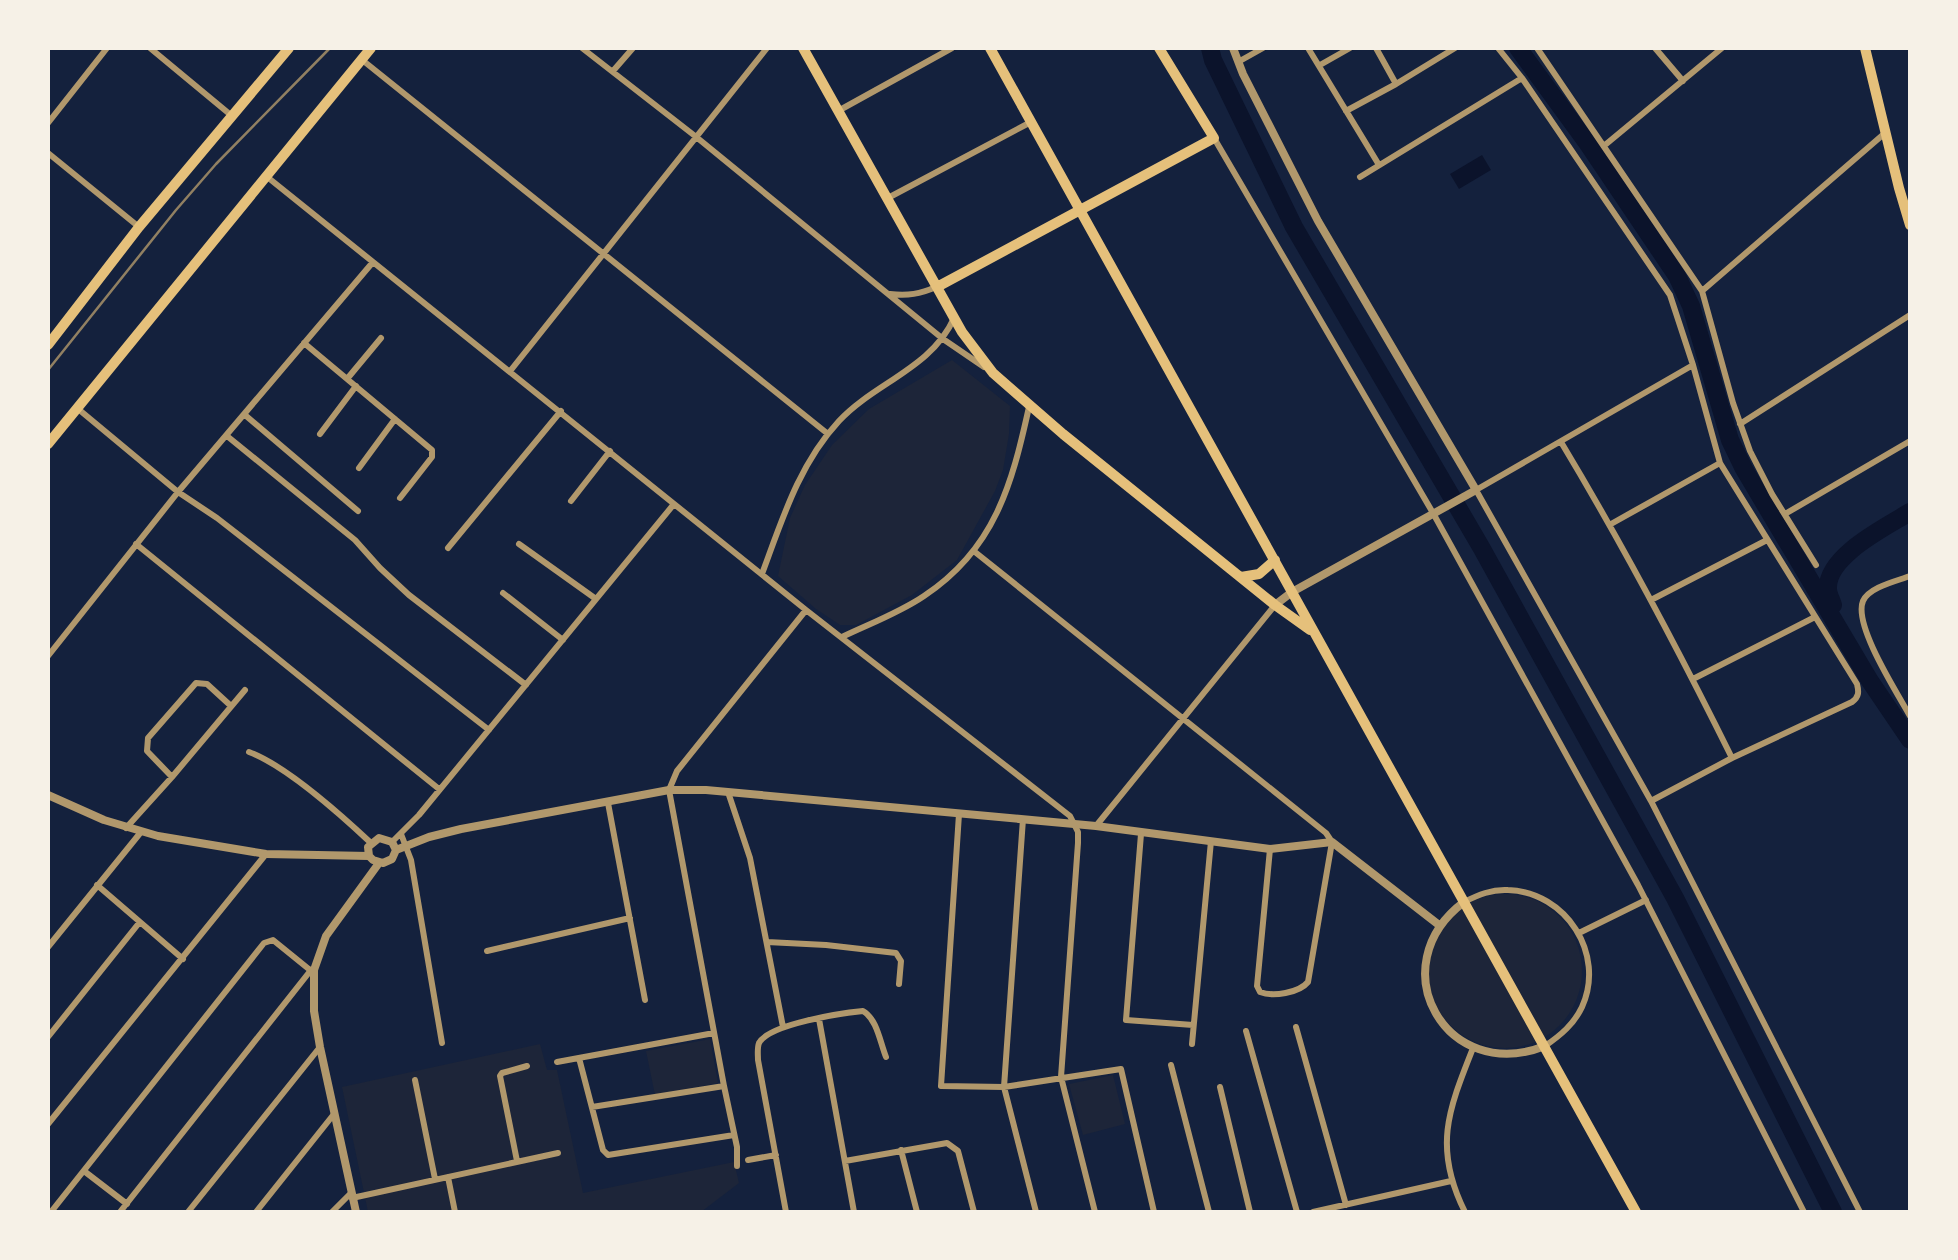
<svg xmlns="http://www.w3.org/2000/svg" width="1958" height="1260" font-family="Overpass,sans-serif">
<rect width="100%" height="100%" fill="#14213d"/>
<path fill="#1d2539" d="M 952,360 L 1010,406 L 1009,434 L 1003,470 L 995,491 L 957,560 L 912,595 L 856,625 L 840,625 L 816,609 L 778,576 L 790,518 L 805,485 L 832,445 L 869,409 Z
M1428 971a77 77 0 1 1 154 0a77 77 0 1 1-154 0Z
M 710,1039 L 718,1083 L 655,1095 L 646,1051 Z
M 540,1044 L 547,1070 L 557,1070 L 583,1193 L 734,1162 L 739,1183 L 701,1212 L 368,1212 L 342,1087 Z
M 1113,1075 L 1125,1124 L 1083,1135 L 1069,1084 Z"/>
<path fill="#0b132b" d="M 1482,155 L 1491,170 L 1459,189 L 1450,174 Z"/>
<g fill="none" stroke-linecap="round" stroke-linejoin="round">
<path stroke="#0b132b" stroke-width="18" d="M 1210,48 L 1213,60 L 1294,227 L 1481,547 L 1675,898 L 1833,1212
M 1518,48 L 1588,144 L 1677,276 L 1691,306 L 1730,440 L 1744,469 L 1870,681 L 1910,740
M 1833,605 C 1831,599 1828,594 1828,589 C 1826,556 1886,527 1910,512"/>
<path stroke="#b1986c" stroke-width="6" d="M 150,48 L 232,116
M 582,48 L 695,136 L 943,339 L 984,367
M 1308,48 L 1379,165
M 1376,48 L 1396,84
M 1498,48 L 1522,78 L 1670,295 L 1693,365 L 1720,463 L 1857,684 C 1859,692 1859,697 1852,702 L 1732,758 L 1651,801
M 1537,48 L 1702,291 L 1733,403 L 1750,451 L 1772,494 L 1816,565
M 1655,48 L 1683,81
M 361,59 L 828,434
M 1238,62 L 1263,48
M 1320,65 L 1350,48
M 613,71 L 633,48
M 838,111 L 952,48
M 1346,111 L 1396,84 L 1455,48
M 48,123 L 107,48
M 1214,138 L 1433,513 L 1638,885 L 1804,1212
M 1605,145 L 1722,48
M 48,153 L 139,227
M 266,176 L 806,610 L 1070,816 L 1078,832 L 1078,843 L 1061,1077 L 1095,1212
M 1360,177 L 1522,78
M 886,199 L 1031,122
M 1702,291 L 1885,133
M 890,294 C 908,296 920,294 936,287
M 304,343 L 432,450 L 432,457 L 400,498
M 1693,365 L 1476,490 L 1651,801 L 1860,1212
M 511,370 L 767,48
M 347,379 L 381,338
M 77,408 L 178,492 L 217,518 L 489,730
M 245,415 L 358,511
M 1740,424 L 1910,315
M 320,434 L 356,386
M 227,436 L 355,540 L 380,568 L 409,595 L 526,685
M 1561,442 C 1623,545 1679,651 1732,758
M 359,468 L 395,419
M 571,501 L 610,451
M 1785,514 L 1910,441
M 1611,524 L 1720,463
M 136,544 L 439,789
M 519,544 L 596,599
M 448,548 L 561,411
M 975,552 L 1326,833 L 1332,842 L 1308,982 C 1299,993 1273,997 1260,992 L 1257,986 L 1270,849
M 762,574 C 782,520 799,464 839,421 C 874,383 932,368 954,318
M 1910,576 C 1897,581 1869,587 1863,601 C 1853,625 1898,694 1910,716
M 503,593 L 563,640
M 1651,600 L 1767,540
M 842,637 C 869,624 899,613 924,596 C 995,549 1012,484 1029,407
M 48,656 L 178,492 L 373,262
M 1693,679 L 1815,617
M 249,752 C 287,766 340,814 371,843
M 172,777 L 147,751 L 148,738 L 196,683 L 207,684 L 231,706
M 728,792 L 750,858 L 783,1027
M 608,803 L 645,1000
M 959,814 L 941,1086 L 1004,1087 L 1121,1069 L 1154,1212
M 1023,819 L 1004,1087 L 1036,1212
M 1096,826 L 1275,605
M 126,828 L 172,777 L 245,690
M 401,834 L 411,860 L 442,1043
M 1141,834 L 1126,1020 L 1193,1025
M 392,842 L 419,815 L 674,504
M 97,885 L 183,959
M 1464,902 C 1478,895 1492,889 1508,890 C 1566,892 1606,954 1582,1007 C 1574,1024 1561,1035 1545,1046
M 1579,933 L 1646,900
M 767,942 L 826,945 L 896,953 L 901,961 L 899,984
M 48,947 L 141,832
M 487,951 L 630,918
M 819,1019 L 854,1212
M 1296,1027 L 1346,1205
M 1246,1031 L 1297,1212
M 48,1037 L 139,923
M 1192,1044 L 1211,841
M 579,1058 L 603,1150 L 608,1155 L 734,1135
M 557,1062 L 714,1033
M 1171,1065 L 1209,1212
M 415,1080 L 435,1179
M 1220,1087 L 1250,1212
M 592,1107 L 724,1086
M 48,1124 L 266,854
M 901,1150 L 917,1212
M 748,1160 L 776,1155
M 517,1161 L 500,1076 L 502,1073 L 527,1066
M 845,1161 L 947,1143 L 958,1151 L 974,1212
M 737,1166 L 737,1147 L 724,1086 L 669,790 L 677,771 L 806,610
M 84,1171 L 127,1204
M 448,1177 L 455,1212
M 352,1198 L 558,1153
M 51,1212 L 264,943 L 273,940 L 310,970
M 120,1212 L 311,970
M 188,1212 L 320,1047
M 256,1212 L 334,1114
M 332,1212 L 351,1193
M 786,1212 L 758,1060 C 758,1055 757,1048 759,1043 C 769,1024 842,1013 863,1011 C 877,1019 880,1042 886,1057
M 1313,1212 L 1451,1181
M 1465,1212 C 1433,1148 1448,1111 1473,1048"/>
<path stroke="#b1986c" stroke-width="8" d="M 1233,48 L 1243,74 L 1318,221 L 1476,490 L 1292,592 L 1275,605
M 48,795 L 104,820 L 158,836 L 266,854 L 369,856 L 373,860 L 383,863 L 392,859 L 396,850
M 396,850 L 429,837 L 461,829 L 669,790 L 706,790 L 1096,826 L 1270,849 L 1332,842 L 1439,925
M 369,856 L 368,847 L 379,838 L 392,842 L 396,850
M 1464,902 C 1379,966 1446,1085 1545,1046
M 356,1212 L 320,1047 L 314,1011 L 314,970 L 326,936 L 379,863"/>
<path stroke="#e5c07b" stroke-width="10" d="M 803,48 L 962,332 L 993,373 L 1063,434 L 1275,605 L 1310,630
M 990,48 L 1636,1212
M 1865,48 L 1899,188 L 1910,225
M 937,287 L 1214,138 L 1159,48
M 48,345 L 139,227 L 289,48
M 48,444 L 371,48
M 1241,577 L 1259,574 L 1275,560"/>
<path stroke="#918062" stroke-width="2.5" d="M 48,370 L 176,210 L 216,164 L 330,48"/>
</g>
<rect width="1958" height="1260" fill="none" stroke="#f6f1e7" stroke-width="100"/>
</svg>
